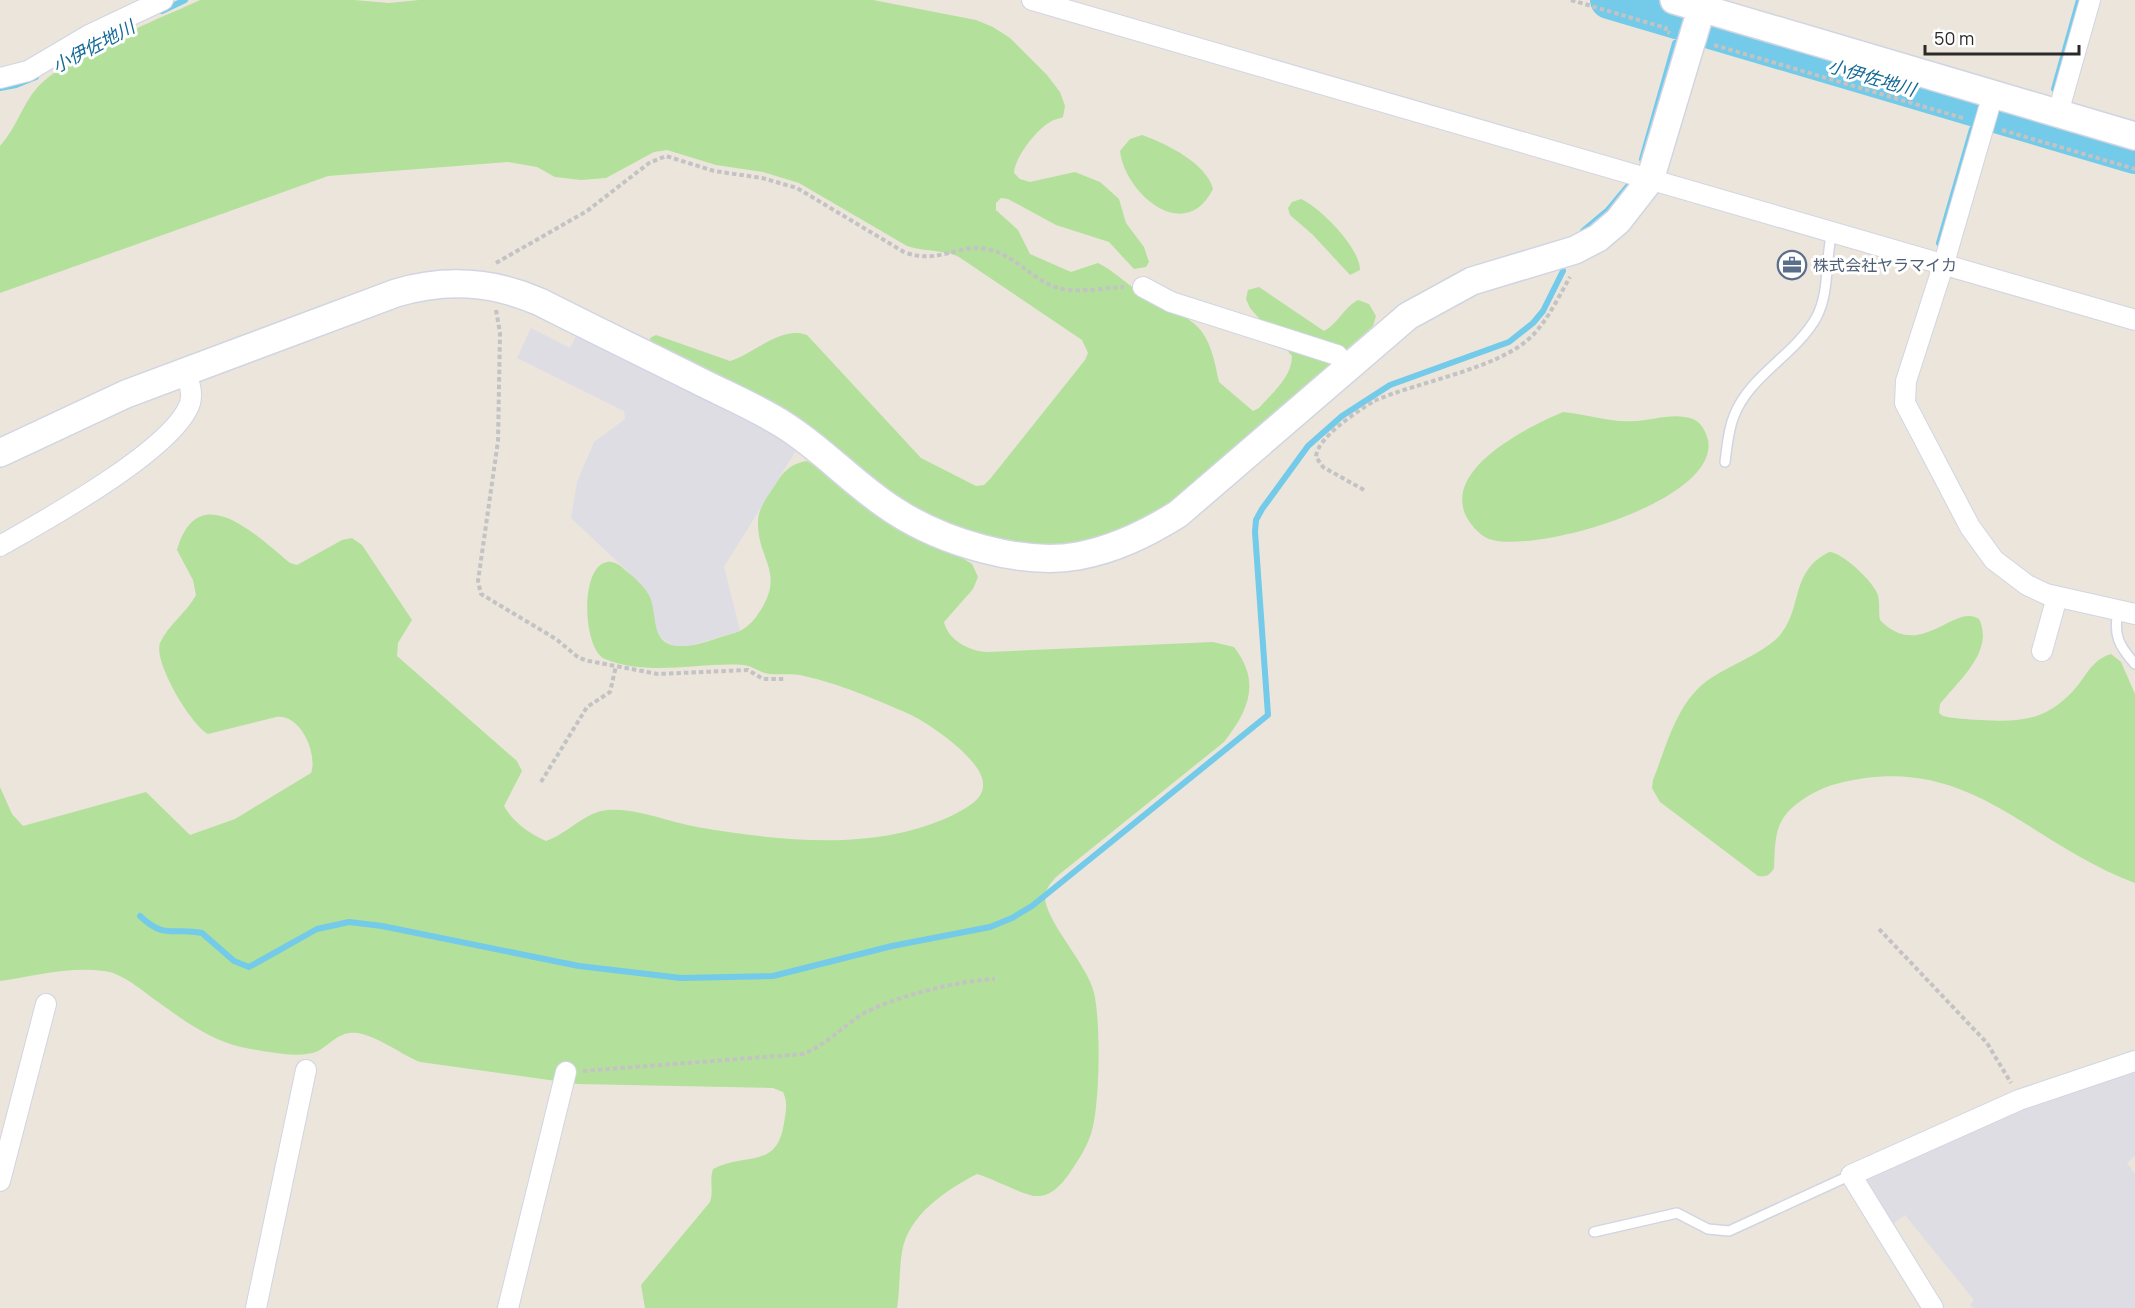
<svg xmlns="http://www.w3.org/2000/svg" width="2135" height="1308" viewBox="0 0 2135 1308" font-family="Manrope,'Noto Sans JP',sans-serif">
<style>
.industrial{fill:#dfdde4}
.green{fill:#b3e09b}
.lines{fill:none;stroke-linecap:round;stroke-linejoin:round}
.stream{stroke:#73cae9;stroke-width:6}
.river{stroke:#73cae9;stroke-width:38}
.lane-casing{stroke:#d1d5e2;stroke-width:12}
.street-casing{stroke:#d1d5e2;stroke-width:22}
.secondary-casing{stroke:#d1d5e2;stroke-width:30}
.path{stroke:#c3c3c3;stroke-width:4;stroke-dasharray:4.5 3;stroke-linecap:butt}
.lane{stroke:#fff;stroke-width:9}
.street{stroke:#fff;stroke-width:20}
.secondary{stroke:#fff;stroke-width:27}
.labels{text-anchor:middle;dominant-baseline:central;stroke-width:6;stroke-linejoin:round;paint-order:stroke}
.service-label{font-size:16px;fill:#4e5e75;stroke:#fff;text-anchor:start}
.water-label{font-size:18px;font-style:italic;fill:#136995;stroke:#fff}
</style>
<rect width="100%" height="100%" fill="#ebe5dc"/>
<!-- industrial -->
<g class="industrial">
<path d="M 531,328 L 570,348 L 577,334 L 749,419 L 797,449 L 724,567 L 740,631 L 686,647 L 672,645 L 660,637 L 653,622 L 650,596 L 640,583 L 571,518 L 577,482 L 594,442 L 625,419 L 624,411 L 517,358 Z"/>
<path d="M 2135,1067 L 2135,1156 L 2127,1163 L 2135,1174 L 2135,1308 L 1973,1308 L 1970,1304 L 1974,1300 L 1905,1215 L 1893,1224 L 1863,1176 L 2022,1106 Z"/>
</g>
<!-- green -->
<g class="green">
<path d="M 200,0 L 354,0 L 389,3 L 419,0 L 873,0 L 976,20 L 993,27 L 1010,38 L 1047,75 L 1060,92 L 1065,106 L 1063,117 C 1059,119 1054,119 1050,122 C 1036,130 1015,157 1014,173 L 1020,179 L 1030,182 L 1075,172 L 1100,182 L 1119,199 L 1126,223 L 1144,247 L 1149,262 L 1146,267 L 1134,269 L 1109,242 L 1056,225 L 1008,199 L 1001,198 L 996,203 L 996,210 L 1018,230 L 1030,254 L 1071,272 L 1098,263 C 1113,270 1125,283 1140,292 C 1191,324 1207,314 1219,382 L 1253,411 L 1259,408 C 1272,393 1292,377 1292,356 L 1250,308 L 1246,299 L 1248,290 L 1259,287 L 1324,331 C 1338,324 1343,308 1358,300 L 1369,304 L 1376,316 L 1373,326 L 1171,504 C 1073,563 1000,553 902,501 L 651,342 L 650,338 L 656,335 L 730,361 C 753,354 782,325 807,335 L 921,458 L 976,486 L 984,485 L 990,479 L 1085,360 L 1088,353 L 1082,340 L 959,257 C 942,249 924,252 907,246 L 799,183 L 763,172 L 716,165 L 667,150 L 654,152 L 606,178 L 581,180 L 555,177 L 537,167 L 508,162 L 328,176 L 0,293 L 0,146 C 17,127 22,105 37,88 C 67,55 157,20 200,0 Z"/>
<path d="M 1142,135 C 1167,144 1206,163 1213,189 C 1185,245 1125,194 1120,151 L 1130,139 Z"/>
<path d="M 1301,199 C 1321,208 1360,248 1360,270 L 1350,275 L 1313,235 L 1290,215 L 1288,208 L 1292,202 Z"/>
<path d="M 1563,412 C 1587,414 1610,423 1635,421 C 1654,420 1674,412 1693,419 C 1701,422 1706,432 1708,440 C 1720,501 1534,555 1489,539 C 1479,535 1469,523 1465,514 C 1446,467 1528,427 1563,412 Z"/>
<path d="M 807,461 L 972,564 L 978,577 L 973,589 L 944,622 C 948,640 969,651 987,652 L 1213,642 L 1234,647 C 1261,682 1249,710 1224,742 L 1056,877 C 1051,883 1046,888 1045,896 C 1044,920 1088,965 1094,993 C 1101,1021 1100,1108 1091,1134 C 1086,1149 1077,1162 1069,1174 C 1061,1185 1051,1197 1036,1196 C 1025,1196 992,1178 977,1174 C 946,1190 908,1215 902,1252 C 899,1270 900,1290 897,1308 L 645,1308 L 641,1285 L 710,1202 C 714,1190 709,1181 713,1169 C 746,1152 777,1170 784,1123 C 786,1111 788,1103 783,1092 L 773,1088 L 578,1084 L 420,1062 C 401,1055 370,1030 350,1033 C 337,1034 329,1045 318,1051 C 301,1059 269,1052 251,1049 C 212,1043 182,1019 151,997 C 138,987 121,973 104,971 C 70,966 33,976 0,981 L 0,787 L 12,814 L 23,826 L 146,792 L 190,835 L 235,819 L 311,773 C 318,753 300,713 276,717 L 208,734 C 191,725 153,662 160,643 C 168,625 187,612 196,595 L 193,580 L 177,550 C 198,476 257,536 290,563 L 297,565 L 342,540 L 352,538 L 362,545 L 412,620 L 398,643 L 397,656 L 517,761 L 522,771 L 504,806 C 513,822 530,834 546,841 C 567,834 586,811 608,810 C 637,808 668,822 697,827 C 780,841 879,853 957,813 C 968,807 984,799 983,784 C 983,760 929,723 909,714 C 878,700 837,683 804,676 C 793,673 781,675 770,674 C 760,673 753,666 744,665 C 697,662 651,677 605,659 C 583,650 579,567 607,562 C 614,561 620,565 625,570 C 634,577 644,586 649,595 C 659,615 648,647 683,646 C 699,646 716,638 731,634 C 743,631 751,625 758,614 C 787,573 757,560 758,522 C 758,508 768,496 775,485 C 784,471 790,464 807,461 Z"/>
<path d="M 1829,552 C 1842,552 1870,579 1876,591 C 1881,599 1878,610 1880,620 C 1920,662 1955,602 1979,619 C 1995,651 1958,681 1940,704 L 1939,713 L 1943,716 C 1954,719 1968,719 1980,720 C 2019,722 2044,722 2073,691 C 2086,677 2091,660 2111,654 L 2121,662 L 2135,694 L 2135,883 C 2025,842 1968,749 1836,784 C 1817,789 1790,804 1781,822 C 1774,835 1775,854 1774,868 C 1770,875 1767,877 1758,876 L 1660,802 L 1652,788 L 1653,780 C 1667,745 1677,700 1711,678 C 1731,665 1767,651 1781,634 C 1803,606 1790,572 1829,552 Z"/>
</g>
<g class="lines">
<!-- stream -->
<g class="stream">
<path d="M 162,11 L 185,0"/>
<path d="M 1679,29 L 1682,22"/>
<path d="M 0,88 L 16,85 L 36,77"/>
<path d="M 2054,89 L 2079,0"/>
<path d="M 1976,116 L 1978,108"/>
<path d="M 1642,159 L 1675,43"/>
<path d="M 1583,231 L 1608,210 L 1628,186"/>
<path d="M 1939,243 L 1972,129"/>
<path d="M 140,916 C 165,940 173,927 202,933 L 234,961 L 249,967 L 317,929 L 349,922 L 382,926 L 579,966 L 681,978 L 773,976 L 892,946 L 990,927 L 1012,918 L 1032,906 L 1268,715 L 1255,532 L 1256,520 L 1262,509 L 1308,446 L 1342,416 L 1390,385 L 1509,342 L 1533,323 L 1543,311 L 1563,271"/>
</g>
<!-- river -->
<path class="river" d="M 1609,0 L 2135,155"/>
<!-- lane casing -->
<g class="lane-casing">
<g id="lane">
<path d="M 1725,462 C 1727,447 1728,430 1734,416 C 1749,376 1795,355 1816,318 C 1830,293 1825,259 1832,232"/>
<path d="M 2118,611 C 2113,635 2119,646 2135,664"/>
<path d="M 1594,1232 L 1677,1213 L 1708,1229 L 1729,1231 L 1851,1175"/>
</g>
</g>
<!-- street casing -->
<g class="street-casing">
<g id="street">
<path d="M 1032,0 L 2135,320"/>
<path d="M 0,78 L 28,71 L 89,35 L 163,0"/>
<path d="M 1993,94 L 1944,263 L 1906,381 L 1905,403 L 1970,527 L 1994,560 L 2027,585 L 2046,594 L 2135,614"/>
<path d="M 2058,113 L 2090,0"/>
<path d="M 1143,287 L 1171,302 L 1337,355 L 1348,367"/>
<path d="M 0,546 C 44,521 175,449 190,403 C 193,392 189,382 185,371"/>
<path d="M 2042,651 L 2057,597"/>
<path d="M 0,1181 L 46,1004"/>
<path d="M 256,1308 L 306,1070"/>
<path d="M 508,1308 L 566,1072"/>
<path d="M 1933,1308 L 1851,1175 L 2019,1100 L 2135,1061"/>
</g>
</g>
<!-- secondary casing -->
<g class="secondary-casing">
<g id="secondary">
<path d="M 1674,0 L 2135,136"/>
<path d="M 0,453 L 126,394 L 396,293 C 446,278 492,281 540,302 C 591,328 643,353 695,379 C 724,394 756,407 784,425 C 824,450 855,486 895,511 C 943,542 1021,566 1078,556 C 1115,549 1146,534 1178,514 L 1408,316 L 1472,281 L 1575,250 L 1598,238 L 1618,221 L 1650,180 L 1704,0"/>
</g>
</g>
<!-- path -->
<g class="path">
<path d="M 1571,0 L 1666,28 L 1665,31 L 1670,33"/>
<path d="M 1714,45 L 1966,119"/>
<path d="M 2002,130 L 2135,169"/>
<path d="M 496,263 L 587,211 L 649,163 L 666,156 L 714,171 L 762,178 L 797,188 L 904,252 C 939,265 955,244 986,249 C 1013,253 1030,278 1055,287 C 1076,294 1103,288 1124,287"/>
<path d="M 496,310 L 500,333 L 498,441 L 478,581 L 481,594 L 556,639 L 579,658 L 589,661 L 658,674 L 748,670 L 763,679 L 785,679"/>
<path d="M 1364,490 L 1323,467 L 1316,457 C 1317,437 1358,411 1374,401 C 1419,381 1500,369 1533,335 C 1549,318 1559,296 1570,277"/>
<path d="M 541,782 L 587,707 L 610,692 L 616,666"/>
<path d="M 1879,929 L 1987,1043 L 2011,1083"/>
<path d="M 583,1071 L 803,1054 C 826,1045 841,1028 861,1015 C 891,997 961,980 995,979"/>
</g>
<!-- lane -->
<use href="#lane" class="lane"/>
<!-- street -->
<use href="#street" class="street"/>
<!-- secondary -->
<use href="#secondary" class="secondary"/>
</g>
<!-- icons -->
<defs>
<g id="office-ring" transform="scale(1.5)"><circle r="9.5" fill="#fff" stroke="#5c6f8a" stroke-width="1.5"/><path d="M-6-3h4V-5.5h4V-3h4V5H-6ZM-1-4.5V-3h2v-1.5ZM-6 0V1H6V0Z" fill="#5c6f8a"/></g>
</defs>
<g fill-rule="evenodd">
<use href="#office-ring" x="1792" y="265"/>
</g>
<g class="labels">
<!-- service labels -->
<g class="service-label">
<text x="1813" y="265">株式会社ヤラマイカ</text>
</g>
<!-- water labels -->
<g class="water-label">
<text transform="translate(93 46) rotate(-28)">小伊佐地川</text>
<text transform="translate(1872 77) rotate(16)">小伊佐地川</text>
</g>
</g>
<!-- scale -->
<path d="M1925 45v9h154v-9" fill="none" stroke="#2a2a2a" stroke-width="3"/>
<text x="1934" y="45" font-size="18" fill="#2a2a2a" stroke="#ffffff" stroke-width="4.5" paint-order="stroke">50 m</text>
</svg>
